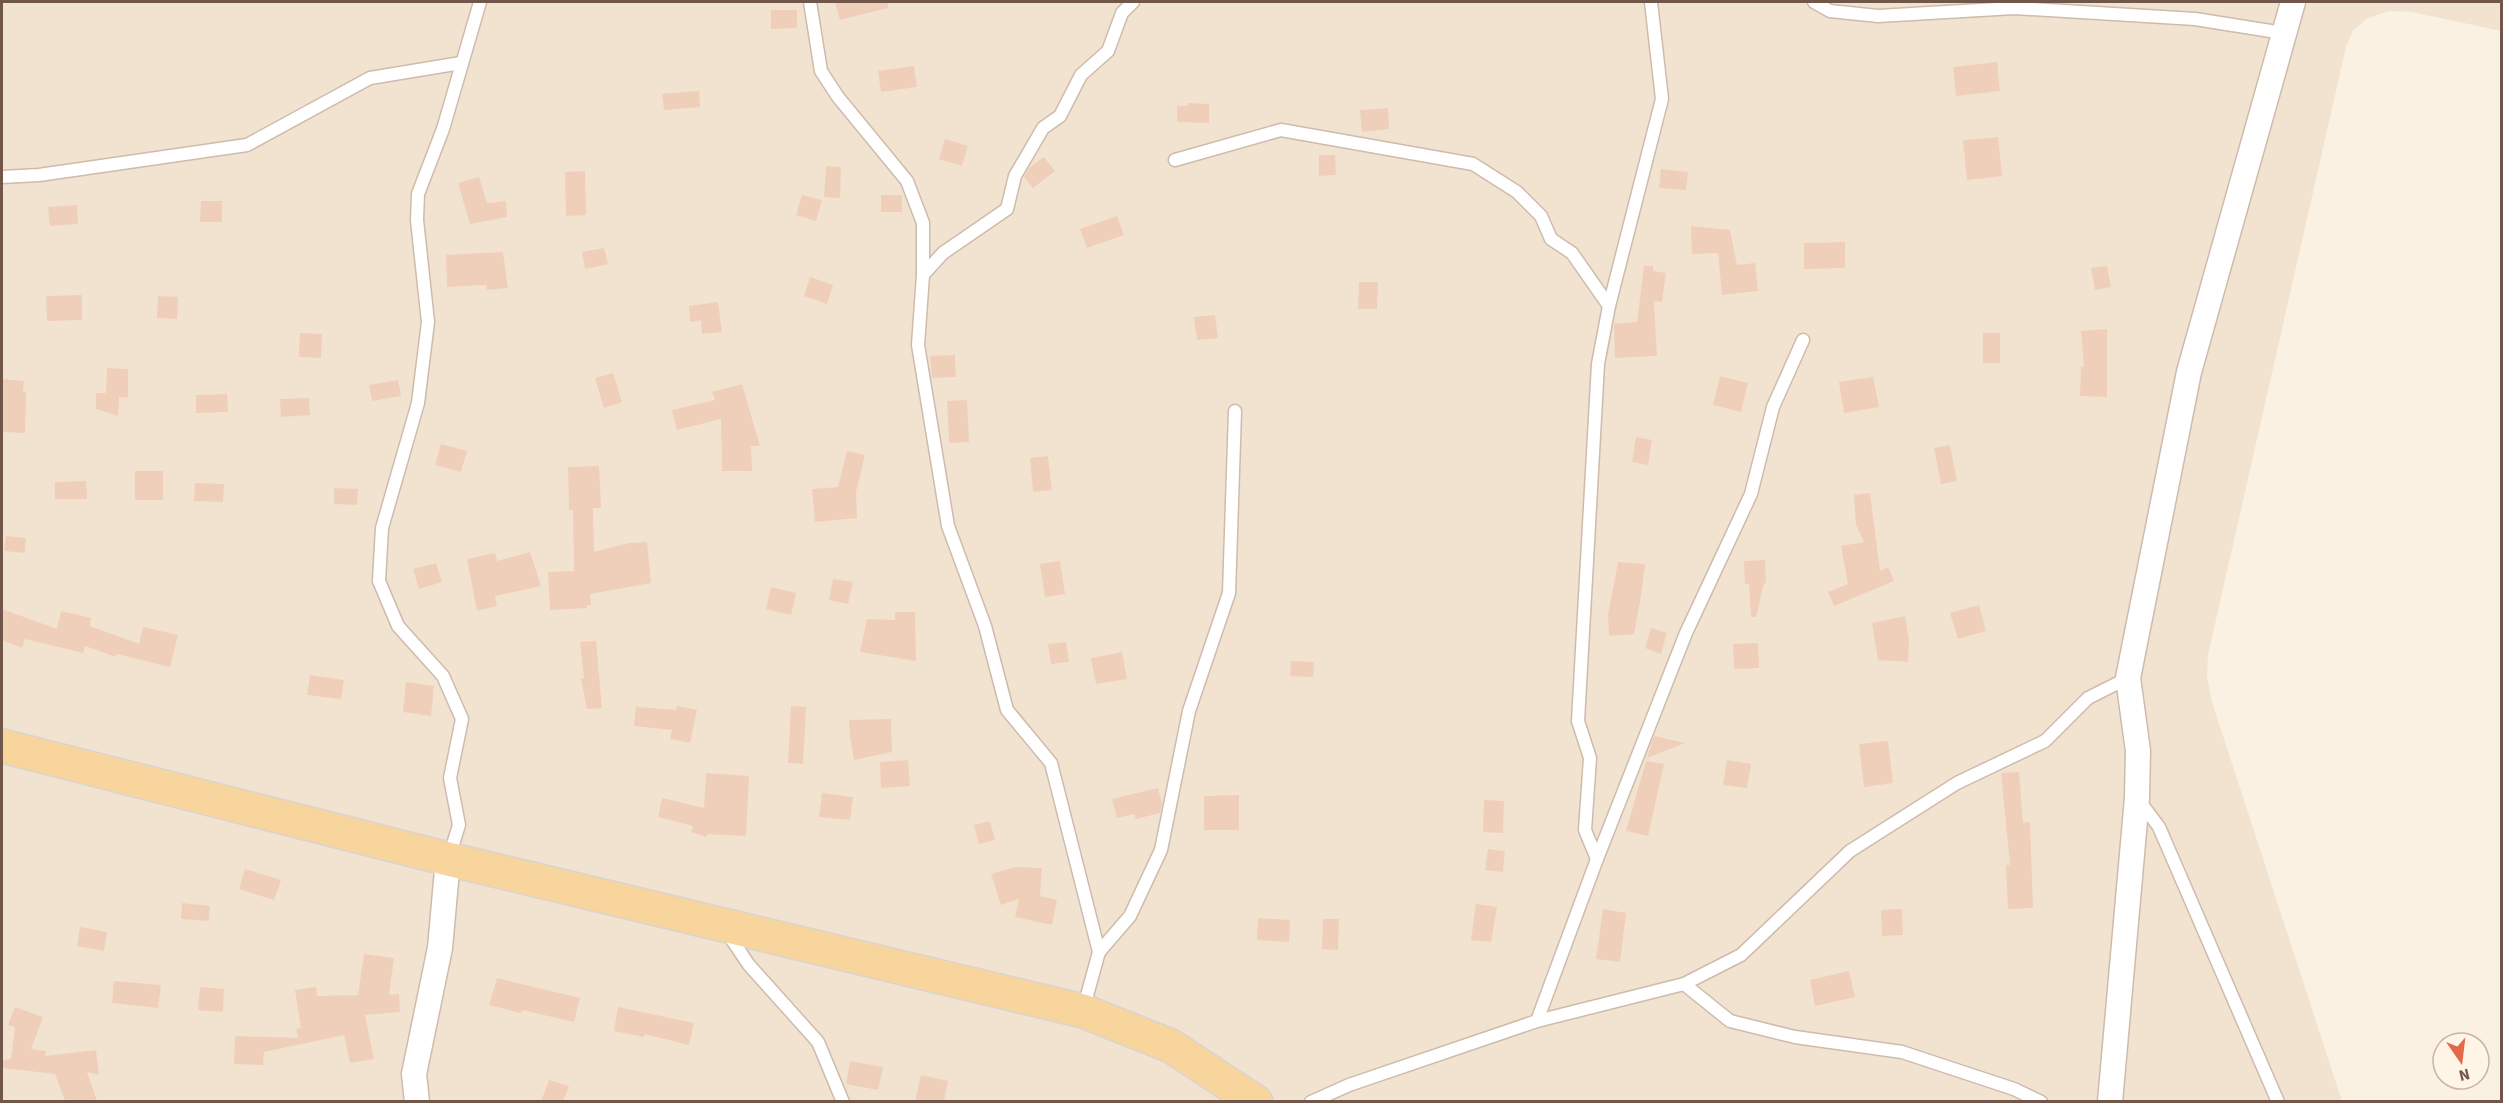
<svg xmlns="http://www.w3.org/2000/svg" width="2503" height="1103" viewBox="0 0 2503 1103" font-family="'Source Sans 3',sans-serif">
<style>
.residential{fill:#f2e3d0}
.building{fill:#f0cfba}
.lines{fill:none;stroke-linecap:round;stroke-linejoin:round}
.lane-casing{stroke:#cebbac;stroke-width:15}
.street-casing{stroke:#cebbac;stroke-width:27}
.primary-casing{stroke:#dad3d0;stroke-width:36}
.lane{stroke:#fff;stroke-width:12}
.street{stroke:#fff;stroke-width:24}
.primary{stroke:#f8d59c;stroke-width:33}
</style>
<rect width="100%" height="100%" fill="#fbf1e2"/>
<!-- residential -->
<path class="residential" d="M 2,2 L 2501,2 L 2501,31 L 2412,12 L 2389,11 L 2368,18 L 2353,30 L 2346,47 L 2208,655 L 2207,677 L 2212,702 L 2342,1101 L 2,1102 Z"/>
<!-- building -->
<g class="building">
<path d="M 835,2 L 888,2 L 888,8 L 840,20 Z"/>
<path d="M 771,10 L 797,10 L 797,28 L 771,29 Z"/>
<path d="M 1997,62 L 2000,91 L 1956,96 L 1953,67 Z"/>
<path d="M 914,66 L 917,87 L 881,92 L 878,71 Z"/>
<path d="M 699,91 L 700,107 L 664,110 L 662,94 Z"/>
<path d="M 1188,103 L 1209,104 L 1209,123 L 1177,122 L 1177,106 L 1188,106 Z"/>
<path d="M 1388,108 L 1389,129 L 1362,132 L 1360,110 Z"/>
<path d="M 1998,137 L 2002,176 L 1967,180 L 1963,140 Z"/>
<path d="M 945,139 L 968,146 L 962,166 L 939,159 Z"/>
<path d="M 1319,155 L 1335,155 L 1336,175 L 1319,176 Z"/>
<path d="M 1044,157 L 1055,171 L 1033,188 L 1024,177 L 1029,168 Z"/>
<path d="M 826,166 L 841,167 L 840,198 L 824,197 Z"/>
<path d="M 1661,169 L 1688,172 L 1686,190 L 1659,188 Z"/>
<path d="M 585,171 L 586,215 L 566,216 L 565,172 Z"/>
<path d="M 479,177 L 487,203 L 506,201 L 507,217 L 470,224 L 458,183 Z"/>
<path d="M 802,195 L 822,200 L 816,221 L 796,215 Z"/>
<rect x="881" y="195" width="21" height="17"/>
<path d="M 201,201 L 222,201 L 222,222 L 200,222 Z"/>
<path d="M 77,205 L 78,224 L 50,226 L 48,207 Z"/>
<path d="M 1117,216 L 1124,235 L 1087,248 L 1080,229 Z"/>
<path d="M 1691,226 L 1730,230 L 1737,265 L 1755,263 L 1758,291 L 1722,295 L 1718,253 L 1692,254 Z"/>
<path d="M 1845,242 L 1845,268 L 1804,269 L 1804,243 Z"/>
<path d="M 604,248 L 608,264 L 585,269 L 582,252 Z"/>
<path d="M 503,252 L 508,288 L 487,290 L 486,285 L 447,287 L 446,255 Z"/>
<path d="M 1644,266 L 1653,266 L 1653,271 L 1666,273 L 1662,302 L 1654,301 L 1657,356 L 1615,358 L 1614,324 L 1637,322 Z"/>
<path d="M 2107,266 L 2111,287 L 2095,290 L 2091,268 Z"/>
<path d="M 810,277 L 833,285 L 827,304 L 804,296 Z"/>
<path d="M 1359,282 L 1378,282 L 1377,309 L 1358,309 Z"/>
<path d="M 82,295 L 82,320 L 47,321 L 46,296 Z"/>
<path d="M 158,296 L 178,297 L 177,319 L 157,318 Z"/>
<path d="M 718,302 L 722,332 L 702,334 L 701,320 L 690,322 L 689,306 Z"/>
<path d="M 1215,315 L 1218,338 L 1197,340 L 1194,317 Z"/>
<path d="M 2107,329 L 2107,397 L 2080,396 L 2081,367 L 2084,367 L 2081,331 Z"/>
<path d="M 300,333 L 322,334 L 321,358 L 299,357 Z"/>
<rect x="1983" y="333" width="17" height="30"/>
<path d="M 955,355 L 956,377 L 932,378 L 930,356 Z"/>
<path d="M 107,368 L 128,369 L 128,398 L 119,397 L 118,416 L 96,409 L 96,393 L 106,393 Z"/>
<path d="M 613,373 L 622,402 L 604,408 L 595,378 Z"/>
<path d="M 1720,376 L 1748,383 L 1741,412 L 1713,405 Z"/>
<path d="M 1873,377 L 1879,407 L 1844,413 L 1839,382 Z"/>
<path d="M 2,379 L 24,381 L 23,392 L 26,392 L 25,433 L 2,432 Z"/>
<path d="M 398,380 L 401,396 L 372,401 L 369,385 Z"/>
<path d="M 742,384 L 760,446 L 751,446 L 752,471 L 722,471 L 721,419 L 677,430 L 672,410 L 715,400 L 712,392 Z"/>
<path d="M 227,394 L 228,412 L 196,413 L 196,395 Z"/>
<path d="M 309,398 L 310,415 L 281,417 L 280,399 Z"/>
<path d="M 967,400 L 969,442 L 949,443 L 947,401 Z"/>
<path d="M 1636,437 L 1652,440 L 1648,465 L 1632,462 Z"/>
<path d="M 441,444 L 467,451 L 461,472 L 435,465 Z"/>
<path d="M 1950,445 L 1957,481 L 1941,484 L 1934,448 Z"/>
<path d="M 847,451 L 865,455 L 856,492 L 857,518 L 815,522 L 812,489 L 838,487 Z"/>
<path d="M 1048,456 L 1052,490 L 1033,492 L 1030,458 Z"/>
<path d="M 599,466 L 601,508 L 593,508 L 594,552 L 629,543 L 647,542 L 651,583 L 590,594 L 591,605 L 587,605 L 587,608 L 550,610 L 548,572 L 574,571 L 573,510 L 569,510 L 568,467 Z"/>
<rect x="135" y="471" width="28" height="29"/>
<path d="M 86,481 L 87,499 L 55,499 L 55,482 Z"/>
<path d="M 195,483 L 224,484 L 223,502 L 194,501 Z"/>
<path d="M 334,488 L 358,489 L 357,505 L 334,504 Z"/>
<path d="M 1870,493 L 1880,571 L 1888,567 L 1894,581 L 1834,606 L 1828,592 L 1848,584 L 1841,546 L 1864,542 L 1856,525 L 1854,495 Z"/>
<path d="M 6,536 L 26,538 L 25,553 L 4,551 Z"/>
<path d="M 530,552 L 541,586 L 495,596 L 497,606 L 477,611 L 467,559 L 495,553 L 497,561 Z"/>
<path d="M 1765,560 L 1766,583 L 1764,583 L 1756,617 L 1751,617 L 1749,584 L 1745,584 L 1744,561 Z"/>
<path d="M 1060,561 L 1065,594 L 1045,597 L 1040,564 Z"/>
<path d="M 1618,562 L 1645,564 L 1641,596 L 1634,634 L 1609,636 L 1608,615 Z"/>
<path d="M 436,563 L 442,582 L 419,589 L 413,569 Z"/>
<path d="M 833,579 L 853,582 L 848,604 L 829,600 Z"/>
<path d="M 771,587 L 796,593 L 791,615 L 766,609 Z"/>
<path d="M 1979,605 L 1986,631 L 1958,639 L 1950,613 Z"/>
<path d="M 2,609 L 57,629 L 61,611 L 91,618 L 90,626 L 139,644 L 143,627 L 178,635 L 170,667 L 117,654 L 116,657 L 85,646 L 83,653 L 25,639 L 22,648 L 2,640 Z"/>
<path d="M 895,612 L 915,612 L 916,661 L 860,652 L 867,619 L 895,620 Z"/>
<path d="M 1905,616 L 1909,641 L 1908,662 L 1878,660 L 1872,623 Z"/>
<path d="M 1651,628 L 1667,633 L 1661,654 L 1645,648 Z"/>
<path d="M 596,641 L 602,708 L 587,709 L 581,679 L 584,678 L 580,642 Z"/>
<path d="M 1066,642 L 1069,662 L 1051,664 L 1048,644 Z"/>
<path d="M 1758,643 L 1759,668 L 1734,669 L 1733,644 Z"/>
<path d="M 1122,652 L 1127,679 L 1096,684 L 1091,658 Z"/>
<path d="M 1291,661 L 1314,662 L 1313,677 L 1290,676 Z"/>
<path d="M 310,675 L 344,680 L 341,699 L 307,695 Z"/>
<path d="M 406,682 L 434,686 L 431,716 L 403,712 Z"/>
<path d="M 677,706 L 697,710 L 690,743 L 670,739 L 672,730 L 634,726 L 636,707 L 676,710 Z"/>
<path d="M 791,706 L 806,707 L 803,764 L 788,763 Z"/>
<path d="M 891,719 L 892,752 L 854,760 L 850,737 L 849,720 Z"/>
<path d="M 1654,736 L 1685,743 L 1647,758 Z"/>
<path d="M 1888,741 L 1893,783 L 1864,787 L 1859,744 Z"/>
<path d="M 908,760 L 910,786 L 881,788 L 880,762 Z"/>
<path d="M 1727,760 L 1751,764 L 1747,788 L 1723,785 Z"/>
<path d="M 1646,761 L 1664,764 L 1648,836 L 1626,831 Z"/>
<path d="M 2019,772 L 2023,823 L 2030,822 L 2033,908 L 2008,909 L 2006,865 L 2010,865 L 2001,773 Z"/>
<path d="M 706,773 L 749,776 L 746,836 L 707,834 L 706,837 L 691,832 L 693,826 L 658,817 L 662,798 L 704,808 Z"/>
<path d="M 1158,788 L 1162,804 L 1160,813 L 1136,819 L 1134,814 L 1117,818 L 1112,799 Z"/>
<path d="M 822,793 L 853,797 L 850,820 L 819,817 Z"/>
<path d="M 1239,795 L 1239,830 L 1204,830 L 1204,796 Z"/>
<path d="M 1484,800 L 1504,801 L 1503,833 L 1483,832 Z"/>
<path d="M 990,821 L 995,840 L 979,844 L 974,825 Z"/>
<path d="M 1488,849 L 1505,851 L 1503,872 L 1485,870 Z"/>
<path d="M 1015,867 L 1042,868 L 1040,896 L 1057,900 L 1052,925 L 1015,917 L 1019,899 L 1001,905 L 991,874 Z"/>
<path d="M 245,869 L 281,880 L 274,900 L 239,889 Z"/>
<path d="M 182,903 L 210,906 L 209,921 L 181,919 Z"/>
<path d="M 1476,904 L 1497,907 L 1491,942 L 1471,940 Z"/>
<path d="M 1603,909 L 1626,913 L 1620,962 L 1596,959 Z"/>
<path d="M 1902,909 L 1903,935 L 1882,936 L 1881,910 Z"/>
<path d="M 1258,918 L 1290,920 L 1289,942 L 1257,940 Z"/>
<path d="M 1323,919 L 1339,919 L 1338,950 L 1322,949 Z"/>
<path d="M 80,927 L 107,932 L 104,951 L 77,946 Z"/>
<path d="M 364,954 L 394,958 L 389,995 L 399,994 L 400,1012 L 365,1015 L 374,1059 L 350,1063 L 344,1035 L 264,1052 L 263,1065 L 234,1064 L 235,1036 L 298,1038 L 296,1029 L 301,1028 L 295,990 L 316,987 L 317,996 L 358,995 Z"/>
<path d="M 1849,971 L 1855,997 L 1815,1006 L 1810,980 Z"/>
<path d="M 497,978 L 580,998 L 574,1022 L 522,1010 L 521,1013 L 489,1005 Z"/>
<path d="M 114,981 L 161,985 L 158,1008 L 112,1003 Z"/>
<path d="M 200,987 L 224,989 L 223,1012 L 198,1010 Z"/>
<path d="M 15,1007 L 43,1017 L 31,1049 L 46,1051 L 45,1056 L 96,1050 L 99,1075 L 87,1072 L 97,1101 L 65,1101 L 55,1074 L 2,1068 L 2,1060 L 11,1059 L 15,1027 L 8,1025 Z"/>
<path d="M 618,1007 L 694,1023 L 689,1045 L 645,1034 L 644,1037 L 614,1031 Z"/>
<path d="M 850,1061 L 883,1067 L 878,1090 L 846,1084 Z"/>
<path d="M 921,1075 L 948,1081 L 944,1101 L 915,1101 Z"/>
<path d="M 549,1080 L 569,1086 L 563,1101 L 541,1101 Z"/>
</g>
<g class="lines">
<!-- lane casing -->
<g class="lane-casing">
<g id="lane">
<path d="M 810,2 L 821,71 L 838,97 L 907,181 L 923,223 L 923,275 L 918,345 L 948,526 L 985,626 L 1007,710 L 1051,763 L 1099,952 L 1083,1010"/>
<path d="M 1814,2 L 1830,11 L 1878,16 L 2014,8 L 2195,19 L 2283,33"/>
<path d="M 1175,160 L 1281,130 L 1473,164 L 1517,192 L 1541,216 L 1551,239 L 1572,253 L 1609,306"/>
<path d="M 2,177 L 39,175 L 247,145 L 370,78 L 461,63"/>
<path d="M 923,275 L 943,253 L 1007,209 L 1015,176 L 1043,128 L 1060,116 L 1081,75 L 1108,51 L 1122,13 L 1133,2"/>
<path d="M 2138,799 L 2159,827 L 2278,1102"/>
<path d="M 449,857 L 459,825 L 450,778 L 462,719 L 443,676 L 398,626 L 379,581 L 382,528 L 418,403 L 428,322 L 417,220 L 418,194 L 443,129 L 480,2"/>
<path d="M 1597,859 L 1585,830 L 1590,758 L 1578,721 L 1598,364 L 1609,306 L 1662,99 L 1651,2"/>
<path d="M 726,931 L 749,965 L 818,1042 L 843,1102"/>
<path d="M 1099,952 L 1130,916 L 1161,850 L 1189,711 L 1229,593 L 1235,411"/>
<path d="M 1684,984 L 1730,1021 L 1795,1037 L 1902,1052 L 2014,1089 L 2041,1102"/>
<path d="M 1537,1021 L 1597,859 L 1686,633 L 1751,494 L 1773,407 L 1803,340"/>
<path d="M 1311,1102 L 1349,1085 L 1537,1021 L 1684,984 L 1741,955 L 1850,851 L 1957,783 L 2045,741 L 2088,698 L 2128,678"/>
</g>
</g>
<!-- street casing -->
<g class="street-casing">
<g id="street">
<path d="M 417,1102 L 414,1074 L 440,948 L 448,859"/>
<path d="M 2110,1102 L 2137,798 L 2138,751 L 2128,678 L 2189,372 L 2293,2"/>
</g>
</g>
<!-- primary casing -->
<g class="primary-casing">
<path id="primary" d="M 2,746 L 448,859 L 1083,1011 L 1171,1046 L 1256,1102"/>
</g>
<!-- lane -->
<use href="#lane" class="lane"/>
<!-- street -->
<use href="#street" class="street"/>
<!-- primary -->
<use href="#primary" class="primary"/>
</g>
<!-- border -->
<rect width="2503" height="1103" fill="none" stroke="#715749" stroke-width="6"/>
<!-- north arrow -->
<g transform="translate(2461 1061) rotate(166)"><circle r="28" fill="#fef5e7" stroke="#c6b6a8" stroke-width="1.5"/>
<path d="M0-4.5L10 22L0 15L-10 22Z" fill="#e26a4a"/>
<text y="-9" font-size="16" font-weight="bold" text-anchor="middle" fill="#715749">N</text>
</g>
</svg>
